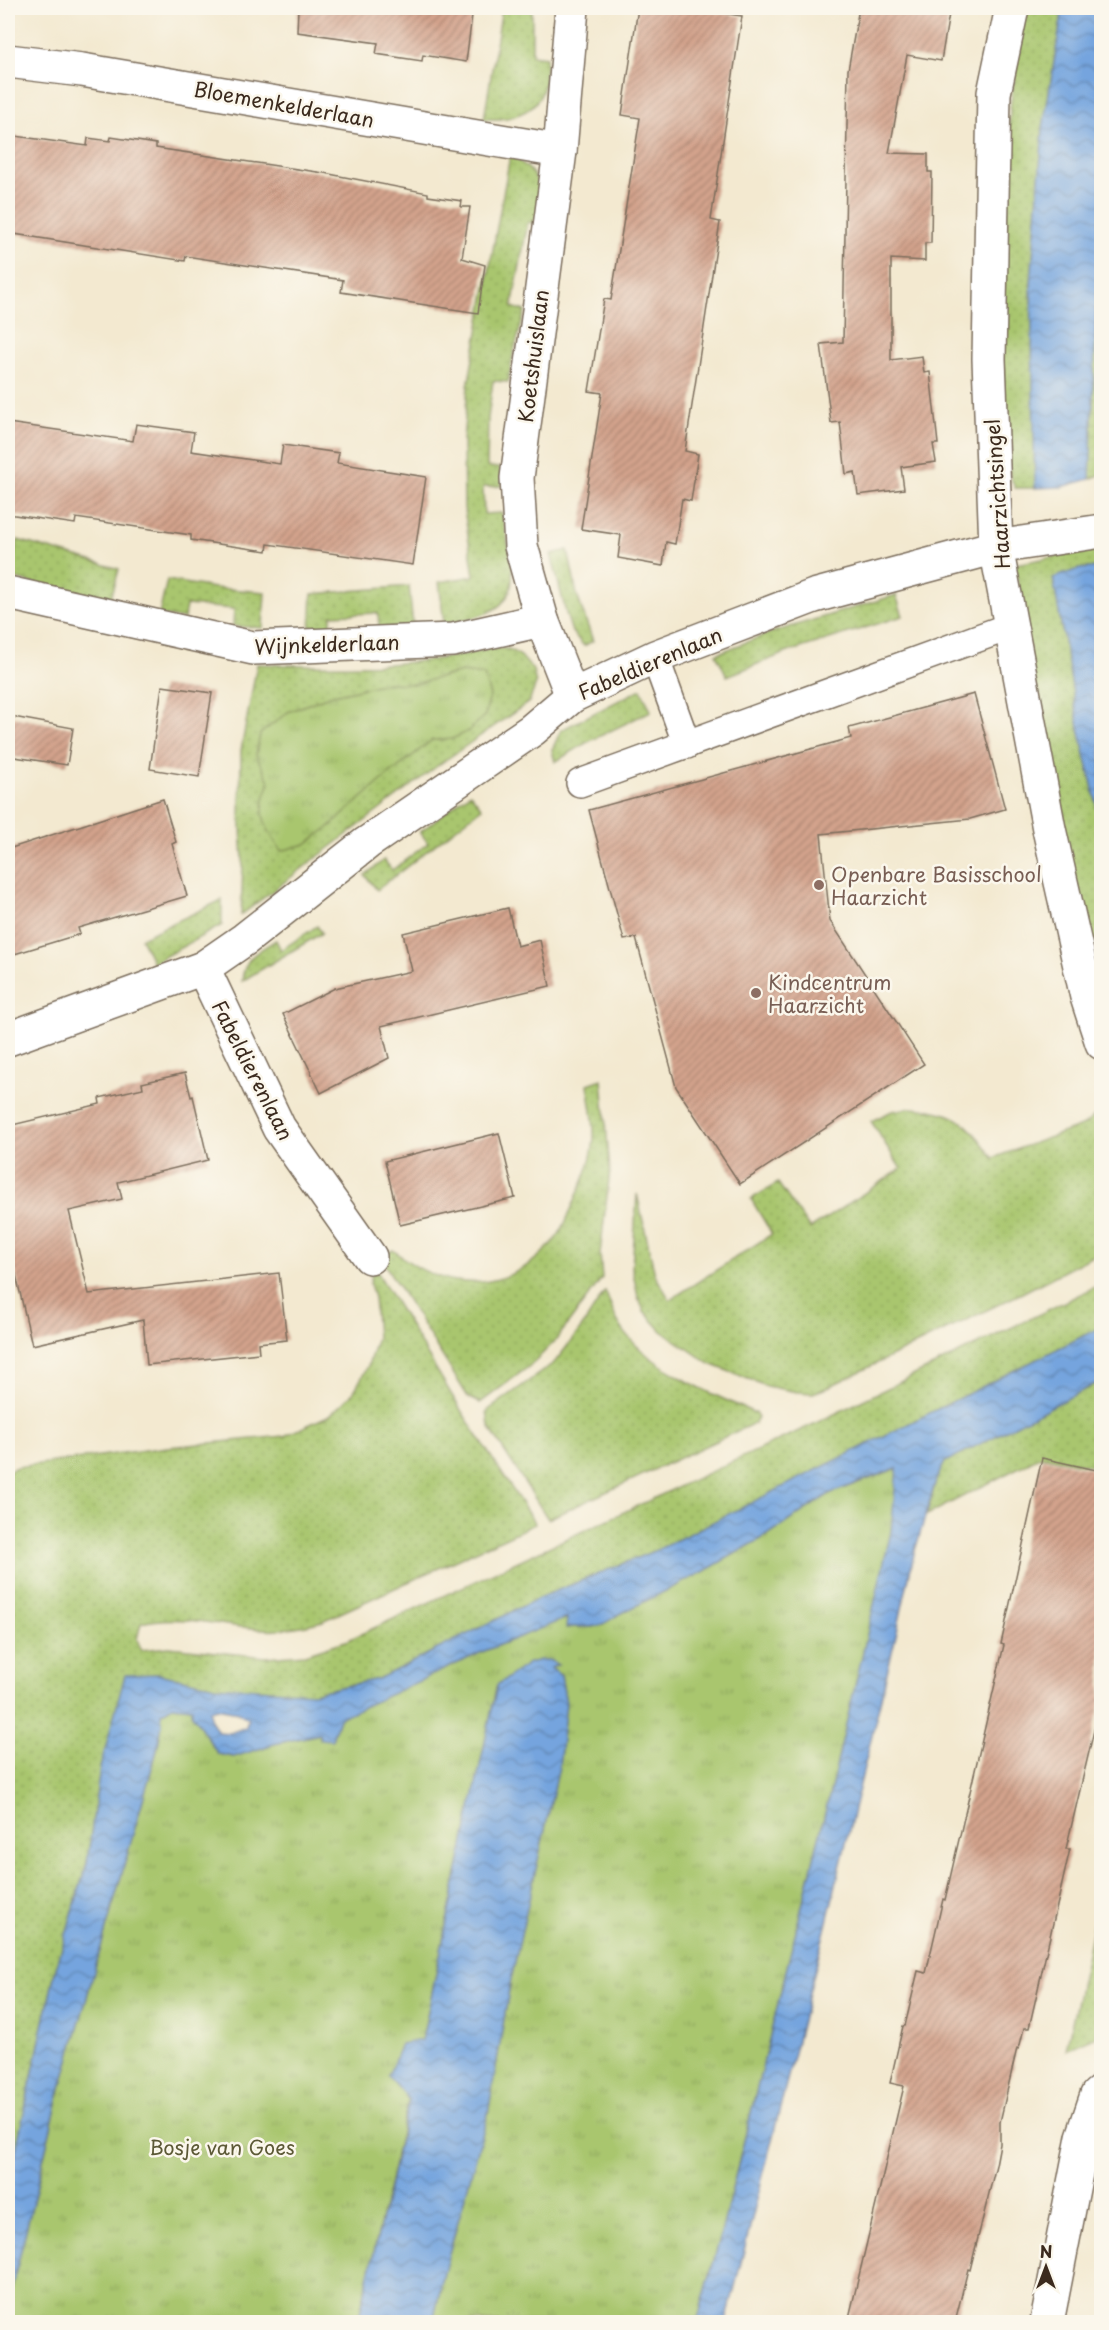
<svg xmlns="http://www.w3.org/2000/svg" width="1109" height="2330" viewBox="0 0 1109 2330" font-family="'Playpen Sans',sans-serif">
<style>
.grass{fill:url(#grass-dots);stroke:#727846;stroke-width:1.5}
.park{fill:url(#park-tufts);stroke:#727846;stroke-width:1.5}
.water{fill:url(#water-waves);stroke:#58677e;stroke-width:1.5;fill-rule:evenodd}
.building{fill:url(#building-hatch)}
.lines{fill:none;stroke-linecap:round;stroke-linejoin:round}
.service-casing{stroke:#7b6d5c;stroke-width:30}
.minor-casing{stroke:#7b6d5c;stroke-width:36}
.service{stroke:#fff;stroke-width:27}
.minor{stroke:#fff;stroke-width:33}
.education-dot{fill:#8d6e63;stroke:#fbf7ec;stroke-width:2}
.labels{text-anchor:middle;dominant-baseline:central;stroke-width:5;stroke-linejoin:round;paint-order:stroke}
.street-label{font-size:20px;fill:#3b2a1e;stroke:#fbf7ec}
.education-label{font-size:20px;fill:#785e54;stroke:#fbf7ec;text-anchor:start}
.park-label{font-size:20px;fill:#5c5936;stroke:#fbf7ec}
</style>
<defs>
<pattern id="grass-dots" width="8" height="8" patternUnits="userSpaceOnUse" patternTransform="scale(1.5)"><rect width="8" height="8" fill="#a9c66e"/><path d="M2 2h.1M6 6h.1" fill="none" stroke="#92aa5f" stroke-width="1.8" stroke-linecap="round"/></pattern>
<pattern id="park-tufts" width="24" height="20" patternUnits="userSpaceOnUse" patternTransform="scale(1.5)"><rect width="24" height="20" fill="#a9c66e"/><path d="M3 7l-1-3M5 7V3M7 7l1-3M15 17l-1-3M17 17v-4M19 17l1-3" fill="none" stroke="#92aa5f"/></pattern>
<pattern id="water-waves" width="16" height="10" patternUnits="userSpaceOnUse" patternTransform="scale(1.5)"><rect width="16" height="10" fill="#75a4de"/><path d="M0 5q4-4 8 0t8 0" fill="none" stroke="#6186b3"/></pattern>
<pattern id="building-hatch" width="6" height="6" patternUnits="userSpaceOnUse" patternTransform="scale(1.5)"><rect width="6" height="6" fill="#d3a38c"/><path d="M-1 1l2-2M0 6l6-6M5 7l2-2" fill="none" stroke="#ac8572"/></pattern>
</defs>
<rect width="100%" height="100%" fill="#fbf7ec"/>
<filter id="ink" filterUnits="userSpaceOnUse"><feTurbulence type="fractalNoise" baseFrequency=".0167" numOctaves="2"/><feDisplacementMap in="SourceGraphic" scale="12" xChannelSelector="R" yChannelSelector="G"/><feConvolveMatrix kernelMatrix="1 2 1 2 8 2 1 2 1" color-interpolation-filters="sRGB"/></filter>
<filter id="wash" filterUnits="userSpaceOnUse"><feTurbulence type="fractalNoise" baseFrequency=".008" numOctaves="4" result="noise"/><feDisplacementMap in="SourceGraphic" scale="24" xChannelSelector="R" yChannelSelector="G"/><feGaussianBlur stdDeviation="1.35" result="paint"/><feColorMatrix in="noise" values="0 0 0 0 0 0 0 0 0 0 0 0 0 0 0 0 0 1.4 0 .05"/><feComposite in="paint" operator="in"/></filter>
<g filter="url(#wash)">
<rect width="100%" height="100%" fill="#f3e9d0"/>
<!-- grass -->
<g class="grass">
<path d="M 502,8 L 532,8 L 532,55 L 546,57 C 546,66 546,76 544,85 C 538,114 508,121 484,119 Z"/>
<path d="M 1025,8 L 1063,8 L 1043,128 L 1031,283 L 1035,488 L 1015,488 L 1006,466 L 1000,355 L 1010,108 Z"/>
<path d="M 510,156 C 543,172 542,192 540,225 L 528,222 L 512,307 L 525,311 L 513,355 L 508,382 L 493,381 L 488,418 L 487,467 L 500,468 L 502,486 L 483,487 L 484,514 L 502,513 C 516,584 529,611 444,624 L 439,582 L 474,576 L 464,508 L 463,440 L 468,386 Z"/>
<path d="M 1101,233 L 1102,474 L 1090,479 L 1097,293 Z"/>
<path d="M 18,540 L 119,569 L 110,602 L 8,577 Z"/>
<path d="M 1101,548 L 1101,567 L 1079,569 L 1053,578 L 1080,733 L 1101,823 L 1101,991 L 1062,842 L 1015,564 Z"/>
<path d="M 568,550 L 577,595 L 593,641 L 584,646 L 572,632 L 567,617 L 551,554 Z"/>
<path d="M 167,580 L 214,588 L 265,592 L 263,628 L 233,626 L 234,609 L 186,605 L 184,619 L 159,615 Z"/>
<path d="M 409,586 L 413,626 L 379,628 L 378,613 L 331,615 L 331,630 L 310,631 L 312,594 Z"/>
<path d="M 896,595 L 903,616 L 791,651 L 727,676 L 716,654 L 770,633 Z"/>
<path d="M 491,648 L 509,649 L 521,656 L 533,670 L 536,684 L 529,702 L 440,764 L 241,915 L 243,861 L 240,812 L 241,750 L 257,664 C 334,666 416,669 491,648 Z"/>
<path d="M 641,689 L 651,711 L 586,743 L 555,762 L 552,750 L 561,730 Z"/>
<path d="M 470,793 L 482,808 L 377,890 L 365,875 L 384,860 L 392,870 L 428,843 L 420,832 Z"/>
<path d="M 222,900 L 222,925 L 153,963 L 141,938 Z"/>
<path d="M 317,926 L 322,933 L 242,981 C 244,957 257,952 276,940 L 281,950 Z"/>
<path d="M 602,1079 L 610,1171 L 600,1254 L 602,1278 L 556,1340 L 531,1365 L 480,1403 L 468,1397 L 380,1257 L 393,1250 C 446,1294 508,1295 554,1241 C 564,1230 569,1213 575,1200 C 584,1180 594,1156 594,1134 C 594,1118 590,1101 588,1084 Z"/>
<path d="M 909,1108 C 956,1110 967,1121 993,1158 L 1084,1125 L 1101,1110 L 1101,1252 L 1020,1294 L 824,1389 L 813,1393 L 797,1392 L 766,1386 L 710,1364 L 662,1331 L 644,1311 L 638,1297 L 632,1268 L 637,1194 L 655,1275 L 670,1300 L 772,1234 L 751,1199 L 778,1183 L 810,1229 L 901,1169 L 871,1121 L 892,1111 Z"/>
<path d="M 373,1265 L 462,1412 L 535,1524 L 323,1621 C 303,1626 283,1631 262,1629 C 224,1627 179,1613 141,1623 L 137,1639 L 141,1650 L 169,1647 L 265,1657 L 305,1654 L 348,1640 L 816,1423 L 1101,1284 L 1101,1327 L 659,1549 L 541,1597 L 378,1679 L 313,1693 L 279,1692 L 216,1686 L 158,1674 L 100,1768 L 87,1863 L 55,1972 L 8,2185 L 8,1471 L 17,1467 L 168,1447 L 284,1436 L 330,1415 L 353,1393 L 368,1366 L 377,1337 L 374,1298 L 370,1284 Z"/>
<path d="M 605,1291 C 610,1302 613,1315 620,1325 C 643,1365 713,1395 755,1413 L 758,1418 L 755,1423 L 548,1519 L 489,1427 L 487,1411 L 555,1362 L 582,1327 Z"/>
<path d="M 1101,1381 L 1101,1468 L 1041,1456 L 927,1515 L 936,1480 L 945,1462 Z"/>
<path d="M 1101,1890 L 1101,2034 L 1066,2050 Z"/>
</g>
<!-- park -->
<g class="park">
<path d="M 462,672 L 484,675 L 490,696 L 485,715 L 469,731 L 452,739 L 432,740 L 380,782 L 328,828 L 306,844 L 281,851 C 264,826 256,811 270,783 L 256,755 L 260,734 L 288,712 L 329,696 L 386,683 L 414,684 Z"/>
<path d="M 898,1468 L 891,1532 L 830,1793 L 719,2242 L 697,2322 L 433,2322 L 445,2268 L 488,2114 L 510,1984 L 559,1767 L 566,1703 L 561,1676 L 551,1668 L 557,1665 L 540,1660 L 497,1685 L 422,2040 L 358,2322 L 8,2322 L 8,2304 L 59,2095 L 157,1750 L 162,1725 L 161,1713 L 172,1706 L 193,1708 L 192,1714 L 218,1754 L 233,1757 L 274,1744 L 320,1734 L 332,1740 L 339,1718 L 482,1652 L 567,1617 L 567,1628 C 591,1624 592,1633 616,1616 L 703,1572 L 766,1536 L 831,1493 Z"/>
</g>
<!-- water -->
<g class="water">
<path d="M 1063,8 L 1101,8 L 1102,233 L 1097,293 L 1090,479 L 1062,487 L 1035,488 L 1031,283 L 1043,128 Z"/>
<path d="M 1101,567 L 1102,567 L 1101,823 L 1080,733 L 1053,578 L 1079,569 Z"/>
<path d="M 1101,1327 L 1101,1381 L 945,1462 L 936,1480 L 914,1554 L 897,1631 L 826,1926 L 726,2322 L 697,2322 L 719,2242 L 830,1793 L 891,1532 L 897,1468 L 831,1493 L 766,1536 L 703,1572 L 616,1616 C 592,1633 591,1624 566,1628 L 567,1618 L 482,1652 L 339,1718 L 332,1740 L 320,1739 L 319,1734 L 274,1744 L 234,1757 L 218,1754 L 192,1714 L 192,1708 L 172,1706 L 161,1713 L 162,1725 L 157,1750 L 59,2095 L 8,2304 L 8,2185 L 55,1972 L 87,1863 L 100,1768 L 125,1675 L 158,1674 L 216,1686 L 313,1693 L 378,1679 L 541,1597 L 659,1549 ZM 217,1708 L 238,1712 L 248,1719 L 246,1727 L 230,1733 L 218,1732 L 211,1720 L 210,1710 Z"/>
<path d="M 540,1660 L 549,1660 L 558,1665 L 551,1668 L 561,1676 L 566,1703 L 559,1767 L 510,1984 L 488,2114 L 445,2268 L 433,2322 L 358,2322 L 409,2100 L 388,2076 L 401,2044 L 422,2040 L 497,1685 L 529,1663 Z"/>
</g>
<g id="blocks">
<!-- building -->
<g class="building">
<path d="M 298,8 L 473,8 L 466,62 L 423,55 L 422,61 L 376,54 L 378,43 L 297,32 Z"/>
<path d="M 638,8 L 715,8 L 714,12 L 742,16 L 711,220 L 720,222 L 685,451 L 698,454 L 691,501 L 682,499 L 675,544 L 666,542 L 663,566 L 618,558 L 621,535 L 581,529 L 602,393 L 589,391 L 604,299 L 611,300 L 640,118 L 622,115 Z"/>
<path d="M 859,8 L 950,8 L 941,61 L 907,55 L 889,153 L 928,154 L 928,172 L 932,172 L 931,243 L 925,243 L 925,261 L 891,259 L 891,360 L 922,356 L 924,373 L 930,372 L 938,444 L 933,444 L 936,462 L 901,467 L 904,489 L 858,495 L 855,472 L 846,474 L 840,422 L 831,423 L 821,344 L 843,342 L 848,70 Z"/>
<path d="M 8,135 L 87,146 L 88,138 L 110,141 L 111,137 L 156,144 L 156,148 L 324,173 L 428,193 L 428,196 L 462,201 L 461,207 L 470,207 L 462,258 L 485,265 L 478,313 L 341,292 L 343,280 L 186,256 L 185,261 L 8,233 Z"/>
<path d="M 8,423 L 133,441 L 136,424 L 194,432 L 191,451 L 280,464 L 283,445 L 339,453 L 337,463 L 426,477 L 413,565 L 268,544 L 267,551 L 191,540 L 191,535 L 76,518 L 75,524 L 8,514 Z"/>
<path d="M 162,686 L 212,693 L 199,777 L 150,769 Z"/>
<path d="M 974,694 L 1005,809 L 970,819 L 821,834 L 830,921 L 924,1064 L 740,1184 L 676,1087 L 636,938 L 624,940 L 589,810 L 851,738 L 849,728 Z"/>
<path d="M 8,716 L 73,728 L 67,765 L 8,756 Z"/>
<path d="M 163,799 L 176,842 L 172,844 L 187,896 L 78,928 L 80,934 L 8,956 L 8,849 Z"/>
<path d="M 508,908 L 517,946 L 540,940 L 550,986 L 381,1026 L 389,1058 L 321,1093 L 283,1014 L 335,988 L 412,971 L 403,933 Z"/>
<path d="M 185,1073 L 191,1097 L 193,1096 L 208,1160 L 118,1182 L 122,1199 L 69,1211 L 89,1294 L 279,1273 L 287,1340 L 258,1343 L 259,1353 L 147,1365 L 143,1320 L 32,1345 L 8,1240 L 8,1126 L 100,1104 L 99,1098 L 143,1088 L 142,1083 Z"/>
<path d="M 499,1133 L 515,1198 L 400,1225 L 385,1161 Z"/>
<path d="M 1042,1458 L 1101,1471 L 1101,1701 L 1066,1849 L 1070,1849 L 1029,2028 L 1024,2028 L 1019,2049 L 1017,2048 L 1000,2122 L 1000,2144 L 996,2165 L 970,2270 L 968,2269 L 955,2322 L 848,2322 L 904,2086 L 890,2083 L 903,2026 L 905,2026 L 918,1971 L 926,1973 L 943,1899 L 945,1900 L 1004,1645 L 1001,1644 Z"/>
</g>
</g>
</g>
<g filter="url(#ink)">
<use href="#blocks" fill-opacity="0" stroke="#7b6d5c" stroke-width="1.5"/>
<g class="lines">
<!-- service casing -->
<g class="service-casing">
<g id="service">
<path d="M 655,657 L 687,745"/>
<path d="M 580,783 L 1011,626"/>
</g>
</g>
<!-- minor casing -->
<g class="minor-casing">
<g id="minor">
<path d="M 572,8 L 560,151 L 517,478 L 521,546 L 542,620 L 572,696"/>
<path d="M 1012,8 L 994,93 L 989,359 L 996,547 L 1049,829 L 1087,997 L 1102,1043"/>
<path d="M 8,61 L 82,70 L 560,151"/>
<path d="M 8,593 L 253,648 L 453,640 L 542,620"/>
<path d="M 203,968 L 279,1128 L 370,1257"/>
<path d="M 8,1039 L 203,968 L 245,939 L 367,843 L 532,730 L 572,696 L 655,657 L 814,596 L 996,547 L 1102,531"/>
<path d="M 1047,2322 L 1083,2137 L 1097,2095 L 1102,2091"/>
</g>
</g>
<!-- service -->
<use href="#service" class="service"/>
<!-- minor -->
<use href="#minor" class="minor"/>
</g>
</g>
<!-- markers -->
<g class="education-dot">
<circle cx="819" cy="885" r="6"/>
<circle cx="756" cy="993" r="6"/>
</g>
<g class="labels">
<!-- street labels -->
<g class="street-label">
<text transform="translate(284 104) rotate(10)">Bloemenkelderlaan</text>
<text transform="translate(533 356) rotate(-83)">Koetshuislaan</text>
<text transform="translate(997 494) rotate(-94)">Haarzichtsingel</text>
<text transform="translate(327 644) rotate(-2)">Wijnkelderlaan</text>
<text transform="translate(650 663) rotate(-23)">Fabeldierenlaan</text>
<text transform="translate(253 1070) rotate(63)">Fabeldierenlaan</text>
</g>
<!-- education labels -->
<g class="education-label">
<text x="831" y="874">Openbare Basisschool<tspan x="831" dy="23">Haarzicht</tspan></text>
<text x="768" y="982">Kindcentrum<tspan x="768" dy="23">Haarzicht</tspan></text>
</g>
<!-- park labels -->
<g class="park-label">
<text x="222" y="2147">Bosje van Goes</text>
</g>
</g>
<!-- margin -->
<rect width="1109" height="2330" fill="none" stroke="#fbf7ec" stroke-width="30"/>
<!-- north arrow -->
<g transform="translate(1046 2267)" stroke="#fbf7ec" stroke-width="4.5" paint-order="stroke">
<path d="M0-4.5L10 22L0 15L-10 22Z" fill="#3b2a1e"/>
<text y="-9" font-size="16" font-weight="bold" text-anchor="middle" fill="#3b2a1e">N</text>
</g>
</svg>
